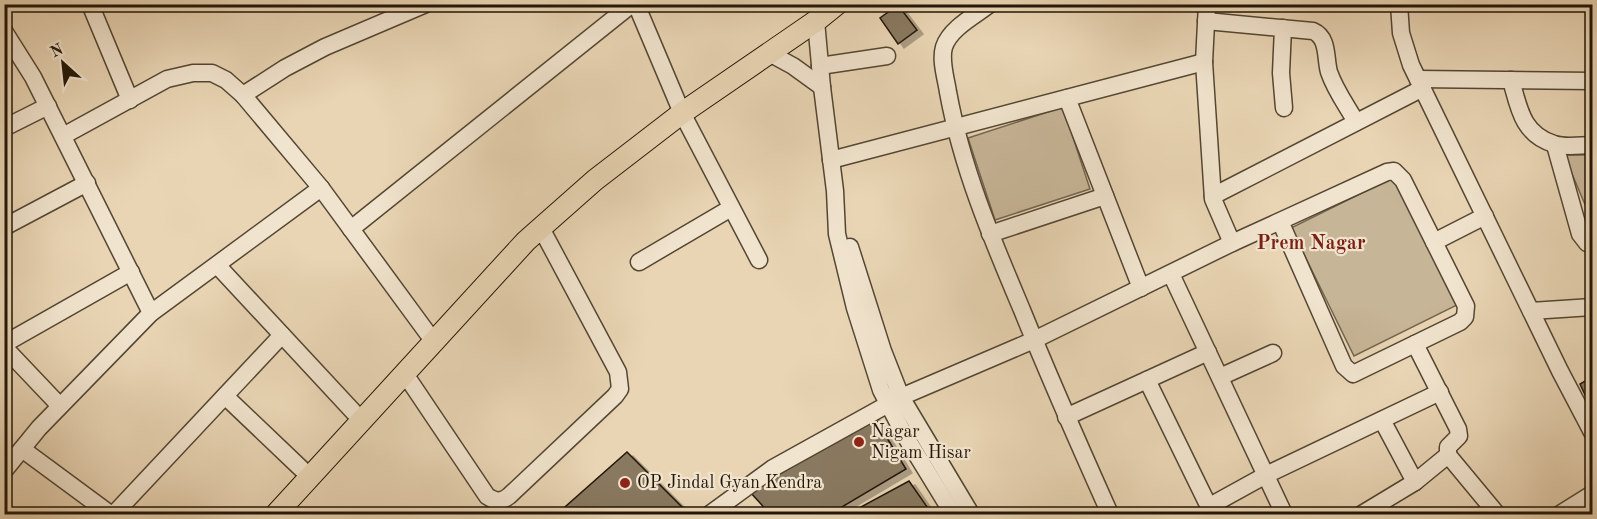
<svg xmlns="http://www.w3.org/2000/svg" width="1597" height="519" viewBox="0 0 1597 519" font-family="'Old Standard TT',serif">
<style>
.green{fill:#c7b597;stroke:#746650;stroke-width:1.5}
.building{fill:#897961;stroke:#221608;stroke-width:1.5;filter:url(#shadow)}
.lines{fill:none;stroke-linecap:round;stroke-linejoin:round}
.minor-casing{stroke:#544633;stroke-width:19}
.major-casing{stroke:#221608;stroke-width:23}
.minor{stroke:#f1e4ce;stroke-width:16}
.major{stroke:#e9d5b4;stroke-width:21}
.poi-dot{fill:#8f2418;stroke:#f1e4ce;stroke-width:2}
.labels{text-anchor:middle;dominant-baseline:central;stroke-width:4.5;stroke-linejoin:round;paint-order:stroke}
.poi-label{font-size:18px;fill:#221608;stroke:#f1e4ce;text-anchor:start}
.neighbourhood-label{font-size:20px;font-weight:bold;fill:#7a1f14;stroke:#f1e4ce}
</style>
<defs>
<filter id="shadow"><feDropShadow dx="6" dy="4" stdDeviation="0" flood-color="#0004"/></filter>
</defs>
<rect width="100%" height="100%" fill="#e9d5b4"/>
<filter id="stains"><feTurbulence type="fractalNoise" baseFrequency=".00333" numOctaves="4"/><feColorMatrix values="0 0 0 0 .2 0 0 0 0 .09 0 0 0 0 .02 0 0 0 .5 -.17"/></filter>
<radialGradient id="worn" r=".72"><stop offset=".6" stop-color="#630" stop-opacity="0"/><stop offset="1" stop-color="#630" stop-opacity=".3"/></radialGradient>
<!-- green -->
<g class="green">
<path d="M 1063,107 L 1090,189 L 995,220 L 968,138 Z"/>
<path d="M 1564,155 L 1592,155 L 1592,221 Z"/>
<path d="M 1394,177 L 1457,305 L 1354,356 L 1291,228 Z"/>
</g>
<!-- building -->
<g class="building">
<path d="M 898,5 L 917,30 L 898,44 L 880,18 Z"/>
<path d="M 1592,377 L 1592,410 L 1580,384 Z"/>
<path d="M 873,415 L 906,469 L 830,514 L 770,514 L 750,492 Z"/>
<path d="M 627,452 L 689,514 L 557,514 Z"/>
<path d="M 909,481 L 932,514 L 848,514 Z"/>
</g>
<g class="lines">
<!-- minor casing -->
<g class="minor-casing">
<g id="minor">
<path d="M 90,4 L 130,100"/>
<path d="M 636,4 L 682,113 L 759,260"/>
<path d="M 990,4 C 976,15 950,28 944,47 C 940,61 946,78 948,92 C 962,169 992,239 1022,310 C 1050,379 1080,447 1110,514"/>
<path d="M 1207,4 L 1204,62 L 1213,199 L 1232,243"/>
<path d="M 1399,4 L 1401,33 L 1411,65 L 1560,371 L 1592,432"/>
<path d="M 816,21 L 822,87 L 835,191 L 837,234 L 855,308 L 881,390 L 904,434 L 953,514"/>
<path d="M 1206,21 L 1313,31 C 1329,38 1325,58 1329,72 C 1335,90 1347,106 1356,122"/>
<path d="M 1283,28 L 1281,73 L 1284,108"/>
<path d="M 4,31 L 33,77 L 151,313"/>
<path d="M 769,53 L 793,66 L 822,87"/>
<path d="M 820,66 L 887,56"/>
<path d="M 1418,79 L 1592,81"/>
<path d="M 1511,80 C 1519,108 1522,134 1554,144 C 1565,148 1581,145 1592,145"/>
<path d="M 243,95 L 285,68 L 325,47 L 426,4"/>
<path d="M 1067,98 L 1141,288"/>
<path d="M 4,128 L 48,106"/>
<path d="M 63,136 L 167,79 L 193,73 L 212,73 L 226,80 L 243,95 L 321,188 L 434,342"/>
<path d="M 1555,145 L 1580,234 L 1587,243 L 1592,243"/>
<path d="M 831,160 L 1204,62"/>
<path d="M 1213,196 L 1423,88"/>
<path d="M 4,227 L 87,183"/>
<path d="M 351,229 L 632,4"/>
<path d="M 990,234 L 1105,196"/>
<path d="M 1434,242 L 1485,216"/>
<path d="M 850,247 L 883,351 L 901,397 L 971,514"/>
<path d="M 639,262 L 731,208"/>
<path d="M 217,265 L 362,421"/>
<path d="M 1171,274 L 1284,514"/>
<path d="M 1531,311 L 1592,307"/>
<path d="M 4,344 L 131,272"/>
<path d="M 4,347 L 60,406"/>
<path d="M 405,374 L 487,496 C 496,502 501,502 509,496 L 615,396 L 620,389 L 618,372 L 541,228"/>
<path d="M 1220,377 L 1273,353"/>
<path d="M 1147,380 L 1210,509"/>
<path d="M 225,396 L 310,477"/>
<path d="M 1066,417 L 1208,352"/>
<path d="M 1382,420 L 1415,482"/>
<path d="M 22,449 L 110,514"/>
<path d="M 1448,455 L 1497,514"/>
<path d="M 4,471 L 39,428 L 151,313 L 321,188"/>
<path d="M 114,514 L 282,335"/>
<path d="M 710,514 L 773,468 L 901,397 L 1034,340 L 1232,243 L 1387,172 L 1394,171 L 1403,180 L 1466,306 L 1465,317 L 1460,322 L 1353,374 L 1344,366 L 1280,221"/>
<path d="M 1206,514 L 1217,502 L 1266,475 L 1440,392"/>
<path d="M 1362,514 L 1415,482 L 1448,455 L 1448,447 L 1459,436 L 1458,429 L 1415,344"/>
<path d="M 1560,514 L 1592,494"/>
<path d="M 1584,514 L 1592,510"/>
</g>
</g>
<!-- major casing -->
<g class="major-casing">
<path id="major" d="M 276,514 L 526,241 L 595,180 L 682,113 L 816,21 L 837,4"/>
</g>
<!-- minor -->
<use href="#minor" class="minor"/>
<!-- major -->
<use href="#major" class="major"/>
</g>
<!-- markers -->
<g class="poi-dot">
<circle cx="859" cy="442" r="6"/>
<circle cx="625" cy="483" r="6"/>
</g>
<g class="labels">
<!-- poi labels -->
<g class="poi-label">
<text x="871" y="432">Nagar<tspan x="871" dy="21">Nigam Hisar</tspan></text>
<text x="637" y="483">OP Jindal Gyan Kendra</text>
</g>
<!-- neighbourhood labels -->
<g class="neighbourhood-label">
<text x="1311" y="244">Prem Nagar</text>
</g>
</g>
<!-- margin -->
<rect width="1597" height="519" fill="none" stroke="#e9d5b4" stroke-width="24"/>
<rect x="6" y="6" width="1585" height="507" fill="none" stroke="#221608" stroke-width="3"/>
<rect x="12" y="12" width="1573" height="495" fill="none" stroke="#221608" stroke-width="1.5"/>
<!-- north arrow -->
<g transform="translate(63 63) rotate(333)" stroke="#f1e4ce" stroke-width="4.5" paint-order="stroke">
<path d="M0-4.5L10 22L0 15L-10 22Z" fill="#221608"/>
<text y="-9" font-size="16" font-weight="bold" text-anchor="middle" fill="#221608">N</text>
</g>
<rect width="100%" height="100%" filter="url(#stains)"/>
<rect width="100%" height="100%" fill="url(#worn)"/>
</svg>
